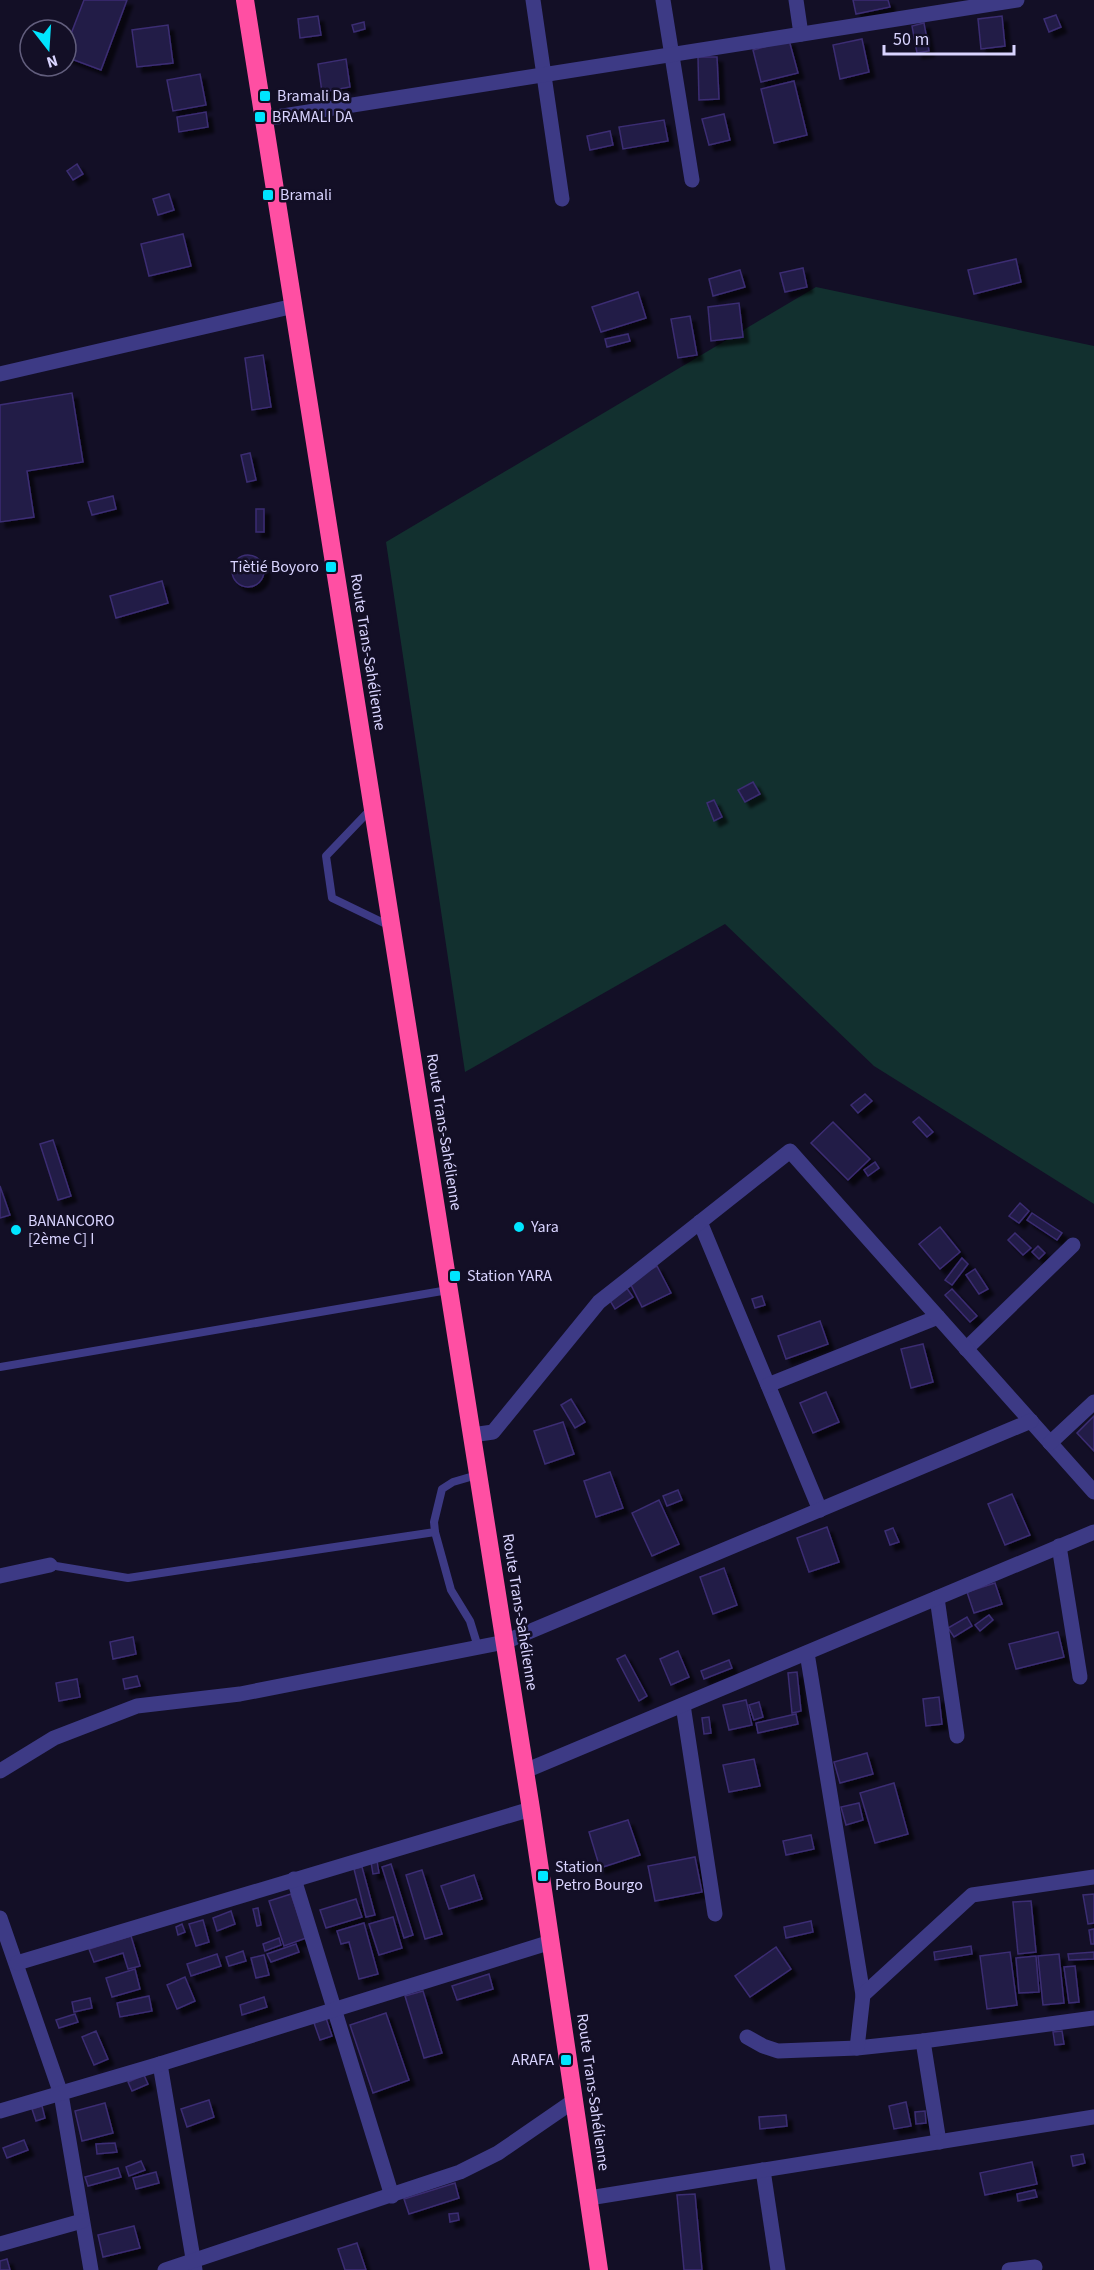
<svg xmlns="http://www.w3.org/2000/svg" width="1094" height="2270" viewBox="0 0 1094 2270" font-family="'Source Sans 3',sans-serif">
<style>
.green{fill:#12302f}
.building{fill:#241b47;stroke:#3b2d73;stroke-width:1.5;filter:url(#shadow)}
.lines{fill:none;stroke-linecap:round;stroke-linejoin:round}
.lane{stroke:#3d3a85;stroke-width:8}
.street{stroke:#3d3a85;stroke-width:15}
.highway{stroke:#ff4fa3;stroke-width:18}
.poi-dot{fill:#00e5ff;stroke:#130f26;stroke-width:2}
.labels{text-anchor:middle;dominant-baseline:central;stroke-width:5;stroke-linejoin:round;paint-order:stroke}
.poi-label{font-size:16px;fill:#d9d4ff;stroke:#130f26;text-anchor:start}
.street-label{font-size:16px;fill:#d9d4ff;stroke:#130f26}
</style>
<defs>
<filter id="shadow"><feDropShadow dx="5.5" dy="5.5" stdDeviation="1.5" flood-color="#0009"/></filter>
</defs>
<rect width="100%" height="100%" fill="#130f26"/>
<!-- green -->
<path class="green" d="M 816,287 L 1094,346 L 1094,1204 L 874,1066 L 725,924 L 465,1072 L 386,542 Z"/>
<!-- building -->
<g class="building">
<path d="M 84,0 L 127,0 L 101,70 L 66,57 L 66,47 Z"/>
<path d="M 853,0 L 888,0 L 890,7 L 856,14 Z"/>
<path d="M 1056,15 L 1061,27 L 1049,32 L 1044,19 Z"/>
<path d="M 318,16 L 321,35 L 300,38 L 298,19 Z"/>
<path d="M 1002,16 L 1005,46 L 981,49 L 978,19 Z"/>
<path d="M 364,22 L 365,29 L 354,32 L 352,25 Z"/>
<path d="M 924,23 L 929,51 L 917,53 L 912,26 Z"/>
<path d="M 168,25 L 173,63 L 137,67 L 132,30 Z"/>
<path d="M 862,39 L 869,72 L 840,79 L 833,45 Z"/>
<path d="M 789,40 L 798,73 L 761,82 L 753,50 Z"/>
<path d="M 698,57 L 717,57 L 719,99 L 699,100 Z"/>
<path d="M 346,59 L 350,87 L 322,92 L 318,64 Z"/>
<path d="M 200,74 L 206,105 L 173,111 L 167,80 Z"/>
<path d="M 794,81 L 807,135 L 774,143 L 761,89 Z"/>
<path d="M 206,112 L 208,127 L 179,132 L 177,117 Z"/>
<path d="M 724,114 L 730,140 L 709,145 L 702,119 Z"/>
<path d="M 664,120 L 668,141 L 623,149 L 619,127 Z"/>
<path d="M 610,131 L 613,145 L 590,150 L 587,136 Z"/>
<path d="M 77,164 L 83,174 L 73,180 L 67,171 Z"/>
<path d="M 169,194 L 174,210 L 158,215 L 153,199 Z"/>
<path d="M 183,234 L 191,266 L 149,276 L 141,244 Z"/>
<path d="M 1016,259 L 1021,282 L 974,294 L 968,270 Z"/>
<path d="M 803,268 L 807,287 L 785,292 L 780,273 Z"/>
<path d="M 740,270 L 745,287 L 713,296 L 709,279 Z"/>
<path d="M 638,292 L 646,318 L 601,332 L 592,307 Z"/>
<path d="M 739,303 L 743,337 L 711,341 L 708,307 Z"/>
<path d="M 690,316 L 697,355 L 678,358 L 671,319 Z"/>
<path d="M 628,334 L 630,341 L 607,347 L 605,339 Z"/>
<path d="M 263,355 L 271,407 L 252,410 L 245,358 Z"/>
<path d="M 72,393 L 83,462 L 27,471 L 34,517 L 0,522 L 0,405 Z"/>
<path d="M 250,453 L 256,480 L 247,482 L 241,455 Z"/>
<path d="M 113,496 L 116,509 L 92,515 L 88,502 Z"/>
<rect x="256" y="509" width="8" height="23"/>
<circle cx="248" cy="571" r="16"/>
<path d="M 162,581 L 168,603 L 116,618 L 110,596 Z"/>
<path d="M 753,782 L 760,794 L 745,802 L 738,790 Z"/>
<path d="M 714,800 L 722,817 L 714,821 L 707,803 Z"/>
<path d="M 865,1094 L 872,1101 L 858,1113 L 851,1105 Z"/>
<path d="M 919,1117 L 933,1132 L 927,1137 L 913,1122 Z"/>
<path d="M 833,1122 L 870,1159 L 848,1180 L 811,1143 Z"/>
<path d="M 53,1140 L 71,1196 L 58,1200 L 40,1144 Z"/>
<path d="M 875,1162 L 879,1168 L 868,1176 L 864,1170 Z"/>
<path d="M 0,1186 L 10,1215 L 0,1218 Z"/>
<path d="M 1020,1203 L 1029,1211 L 1019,1223 L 1009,1216 Z"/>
<path d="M 1032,1213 L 1062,1233 L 1057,1240 L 1027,1220 Z"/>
<path d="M 940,1227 L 960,1252 L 940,1269 L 919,1244 Z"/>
<path d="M 1015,1233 L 1031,1248 L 1023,1255 L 1008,1240 Z"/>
<path d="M 1038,1246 L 1045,1253 L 1039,1259 L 1032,1252 Z"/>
<path d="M 962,1258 L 968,1264 L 952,1285 L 945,1280 Z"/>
<path d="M 657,1266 L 671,1293 L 642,1307 L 629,1281 Z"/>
<path d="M 975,1269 L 988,1289 L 979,1294 L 966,1275 Z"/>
<path d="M 626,1287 L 633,1297 L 615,1309 L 609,1299 Z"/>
<path d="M 952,1289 L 977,1316 L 970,1322 L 945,1295 Z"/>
<path d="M 762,1296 L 765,1305 L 755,1308 L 752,1299 Z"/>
<path d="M 820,1321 L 828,1344 L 786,1359 L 778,1336 Z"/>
<path d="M 923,1344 L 933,1382 L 911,1388 L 901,1349 Z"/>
<path d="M 826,1392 L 839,1422 L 813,1433 L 800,1403 Z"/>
<path d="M 571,1399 L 585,1422 L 575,1428 L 561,1405 Z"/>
<path d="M 1094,1416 L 1094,1451 L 1077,1433 Z"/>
<path d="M 563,1422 L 574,1454 L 545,1464 L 534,1431 Z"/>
<path d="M 610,1472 L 623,1508 L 596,1517 L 584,1481 Z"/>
<path d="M 678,1490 L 682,1500 L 667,1506 L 663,1496 Z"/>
<path d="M 1012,1494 L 1030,1535 L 1005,1545 L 988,1504 Z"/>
<path d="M 659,1500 L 679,1544 L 652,1556 L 632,1513 Z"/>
<path d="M 827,1527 L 839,1562 L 809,1572 L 797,1538 Z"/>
<path d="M 893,1528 L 899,1542 L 890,1545 L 885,1531 Z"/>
<path d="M 724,1568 L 737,1605 L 713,1614 L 700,1577 Z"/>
<path d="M 995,1583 L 1002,1604 L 974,1613 L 967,1592 Z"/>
<path d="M 989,1615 L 993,1620 L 980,1631 L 975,1625 Z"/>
<path d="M 967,1617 L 972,1626 L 954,1637 L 948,1628 Z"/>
<path d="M 1058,1632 L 1064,1657 L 1016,1669 L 1009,1644 Z"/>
<path d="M 133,1637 L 136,1654 L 113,1659 L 110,1642 Z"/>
<path d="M 678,1651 L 689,1677 L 671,1685 L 660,1659 Z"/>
<path d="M 625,1655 L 647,1696 L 639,1701 L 617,1659 Z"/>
<path d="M 729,1660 L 732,1668 L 704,1679 L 701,1671 Z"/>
<path d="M 797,1672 L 801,1711 L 792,1713 L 788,1673 Z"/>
<path d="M 137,1676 L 140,1686 L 125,1689 L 123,1679 Z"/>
<path d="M 77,1679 L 80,1697 L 59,1701 L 56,1683 Z"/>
<path d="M 939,1697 L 942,1724 L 926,1726 L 923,1699 Z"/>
<path d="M 746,1700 L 752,1725 L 729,1730 L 723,1705 Z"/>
<path d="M 759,1702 L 763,1717 L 754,1720 L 749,1705 Z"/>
<path d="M 796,1714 L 798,1724 L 758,1733 L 756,1723 Z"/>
<path d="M 709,1717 L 711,1733 L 704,1734 L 702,1718 Z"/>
<path d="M 867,1753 L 873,1774 L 840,1783 L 834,1762 Z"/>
<path d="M 754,1759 L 760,1786 L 729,1792 L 723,1765 Z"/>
<path d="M 894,1783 L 908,1834 L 875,1843 L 860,1793 Z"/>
<path d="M 859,1803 L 863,1820 L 846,1825 L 841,1807 Z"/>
<path d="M 628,1820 L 640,1855 L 600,1868 L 589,1832 Z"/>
<path d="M 811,1835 L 814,1849 L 786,1855 L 783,1841 Z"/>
<path d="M 695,1857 L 702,1892 L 655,1901 L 648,1866 Z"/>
<path d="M 377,1861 L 379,1873 L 373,1874 L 371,1862 Z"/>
<path d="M 391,1864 L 413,1935 L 404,1938 L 382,1867 Z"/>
<path d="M 362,1867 L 375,1915 L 366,1917 L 354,1869 Z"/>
<path d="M 422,1870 L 442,1934 L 425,1939 L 406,1875 Z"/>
<path d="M 474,1875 L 482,1899 L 449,1909 L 441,1886 Z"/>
<path d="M 291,1894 L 306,1938 L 284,1946 L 269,1901 Z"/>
<path d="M 1094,1894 L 1094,1923 L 1088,1924 L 1083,1895 Z"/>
<path d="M 356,1899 L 362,1917 L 326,1928 L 320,1910 Z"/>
<path d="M 1031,1901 L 1036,1952 L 1018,1954 L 1013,1902 Z"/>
<path d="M 258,1908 L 261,1925 L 257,1926 L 253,1909 Z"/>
<path d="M 231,1911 L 235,1924 L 217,1931 L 213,1918 Z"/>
<path d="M 393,1917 L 402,1948 L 379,1955 L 369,1924 Z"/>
<path d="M 203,1920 L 209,1942 L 196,1946 L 189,1924 Z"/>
<path d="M 811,1921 L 813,1932 L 786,1938 L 784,1927 Z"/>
<path d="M 364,1923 L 378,1974 L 359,1979 L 349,1942 L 341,1944 L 337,1931 Z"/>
<path d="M 182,1924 L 185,1932 L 178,1935 L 176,1927 Z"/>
<path d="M 1094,1929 L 1094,1944 L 1091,1944 L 1089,1930 Z"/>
<path d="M 131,1936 L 140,1966 L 128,1969 L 123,1953 L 94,1962 L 89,1949 Z"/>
<path d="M 279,1938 L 281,1945 L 265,1951 L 263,1944 Z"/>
<path d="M 296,1944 L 299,1952 L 271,1962 L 267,1954 Z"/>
<path d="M 971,1946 L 972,1954 L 935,1960 L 934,1952 Z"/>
<path d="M 776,1947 L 791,1969 L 750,1997 L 735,1976 Z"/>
<path d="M 243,1951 L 246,1961 L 229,1966 L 226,1957 Z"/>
<path d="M 1010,1952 L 1017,2005 L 987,2009 L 980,1956 Z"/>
<path d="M 1094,1952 L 1094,1959 L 1069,1960 L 1068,1954 Z"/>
<path d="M 217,1954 L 221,1966 L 191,1976 L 187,1964 Z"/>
<path d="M 1059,1954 L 1064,2003 L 1043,2005 L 1038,1956 Z"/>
<path d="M 264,1955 L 269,1975 L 256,1978 L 251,1958 Z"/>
<path d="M 1036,1956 L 1039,1992 L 1019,1993 L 1016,1958 Z"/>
<path d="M 1075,1966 L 1079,2002 L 1069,2003 L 1064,1967 Z"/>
<path d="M 135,1969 L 140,1989 L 112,1997 L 106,1978 Z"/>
<path d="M 489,1974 L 493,1989 L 457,2000 L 452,1986 Z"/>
<path d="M 185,1977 L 195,2001 L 177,2009 L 167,1985 Z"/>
<path d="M 423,1991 L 442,2053 L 424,2058 L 405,1996 Z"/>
<path d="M 149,1996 L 152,2011 L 120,2017 L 117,2003 Z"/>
<path d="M 264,1997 L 267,2007 L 242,2015 L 240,2005 Z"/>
<path d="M 90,1998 L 92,2008 L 74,2012 L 72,2002 Z"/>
<path d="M 386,2013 L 409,2080 L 373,2093 L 350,2025 Z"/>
<path d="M 75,2014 L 78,2022 L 59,2028 L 56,2020 Z"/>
<path d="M 326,2018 L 332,2036 L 320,2040 L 314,2023 Z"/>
<path d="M 96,2031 L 108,2059 L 94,2065 L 82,2037 Z"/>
<path d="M 1062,2031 L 1064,2044 L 1055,2045 L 1053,2032 Z"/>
<path d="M 144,2075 L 148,2084 L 132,2091 L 128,2082 Z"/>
<path d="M 209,2100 L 214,2117 L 187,2127 L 181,2109 Z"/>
<path d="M 906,2102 L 911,2126 L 894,2129 L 889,2106 Z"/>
<path d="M 105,2103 L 113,2133 L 82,2141 L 75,2111 Z"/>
<path d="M 42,2106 L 45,2118 L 36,2121 L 32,2109 Z"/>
<path d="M 925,2111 L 926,2123 L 916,2124 L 915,2112 Z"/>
<path d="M 786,2115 L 787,2126 L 760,2129 L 759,2117 Z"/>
<path d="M 24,2140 L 28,2150 L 7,2158 L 3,2148 Z"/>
<path d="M 115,2143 L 117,2152 L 97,2154 L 96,2144 Z"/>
<path d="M 1083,2154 L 1085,2163 L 1073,2166 L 1071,2156 Z"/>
<path d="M 141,2161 L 145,2170 L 129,2176 L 126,2167 Z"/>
<path d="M 1032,2162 L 1037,2184 L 985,2195 L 980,2173 Z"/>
<path d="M 118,2168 L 121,2177 L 88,2186 L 85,2177 Z"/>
<path d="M 156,2172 L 159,2183 L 136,2189 L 133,2178 Z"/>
<path d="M 455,2183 L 459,2198 L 409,2214 L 404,2199 Z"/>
<path d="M 1035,2190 L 1037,2197 L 1018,2201 L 1017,2194 Z"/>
<path d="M 695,2194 L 702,2270 L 684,2270 L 677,2195 Z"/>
<path d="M 458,2213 L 459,2220 L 450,2222 L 449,2214 Z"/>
<path d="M 134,2226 L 140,2248 L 103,2257 L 98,2235 Z"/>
<path d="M 357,2243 L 366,2270 L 345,2270 L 338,2249 Z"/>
<path d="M 7,2259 L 10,2270 L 0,2270 L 0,2261 Z"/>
</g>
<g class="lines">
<!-- lane -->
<g class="lane">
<path d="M 370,810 L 326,856 L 332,898 L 390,926"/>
<path d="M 0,1367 L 448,1290"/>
<path d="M 435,1532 L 451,1590 L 470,1621 L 478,1647"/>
<path d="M 50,1565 L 128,1578 L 435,1532 L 434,1522 L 442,1489 L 453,1482 L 477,1475"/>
</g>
<!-- street -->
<g class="street">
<path d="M 533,0 L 562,199"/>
<path d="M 663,0 L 692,180"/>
<path d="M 796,0 L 801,34"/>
<path d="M 264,119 L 1017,0"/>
<path d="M 0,374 L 294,306"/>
<path d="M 700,1222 L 820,1510"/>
<path d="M 966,1349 L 1073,1245"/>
<path d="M 768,1385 L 938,1317"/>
<path d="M 472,1435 L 493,1432 L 599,1302 L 790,1151 L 1094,1492"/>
<path d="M 1050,1443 L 1094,1402"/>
<path d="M 1059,1546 L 1080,1677"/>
<path d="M 0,1576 L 50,1565"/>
<path d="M 937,1598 L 957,1736"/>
<path d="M 807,1653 L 863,1995"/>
<path d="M 683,1705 L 715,1914"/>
<path d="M 0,1771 L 54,1738 L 137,1706 L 240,1694 L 505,1642 L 1031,1421"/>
<path d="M 525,1771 L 1094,1532"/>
<path d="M 294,1879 L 392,2196"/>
<path d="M 0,1918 L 61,2094 L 91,2270"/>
<path d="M 17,1963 L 531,1809"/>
<path d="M 747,2037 L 763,2046 L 778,2051 L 857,2048 L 923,2041 L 1094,2018"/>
<path d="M 923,2041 L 939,2142"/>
<path d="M 857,2048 L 863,1995 L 972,1895 L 1094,1877"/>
<path d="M 160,2064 L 195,2270"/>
<path d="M 0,2111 L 160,2064 L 551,1942"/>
<path d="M 763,2170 L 778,2270"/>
<path d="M 589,2198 L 1094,2117"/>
<path d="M 0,2244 L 82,2221"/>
<path d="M 165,2270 L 460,2172 L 498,2153 L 575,2100"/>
<path d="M 1009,2270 L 1035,2267"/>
</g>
<!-- highway -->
<path class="highway" d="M 245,0 L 531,1809 L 599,2270"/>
</g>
<!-- markers -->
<g class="poi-dot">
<rect x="259" y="90" width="12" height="12" rx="3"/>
<rect x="254" y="111" width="12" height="12" rx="3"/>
<rect x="262" y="189" width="12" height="12" rx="3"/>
<rect x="325" y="561" width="12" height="12" rx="3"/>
<circle cx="519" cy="1227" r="6"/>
<circle cx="16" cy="1230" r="6"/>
<rect x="449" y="1270" width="12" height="12" rx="3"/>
<rect x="537" y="1870" width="12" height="12" rx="3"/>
<rect x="560" y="2054" width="12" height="12" rx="3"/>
</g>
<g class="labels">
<!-- poi labels -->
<g class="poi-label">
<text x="277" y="96">Bramali Da</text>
<text x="272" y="117">BRAMALI DA</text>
<text x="280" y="195">Bramali</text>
<text x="319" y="567" text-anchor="end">Tiètié Boyoro</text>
<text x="28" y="1221">BANANCORO<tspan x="28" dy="18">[2ème C] I</tspan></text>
<text x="531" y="1227">Yara</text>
<text x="467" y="1276">Station YARA</text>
<text x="555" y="1867">Station<tspan x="555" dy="18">Petro Bourgo</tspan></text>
<text x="554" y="2060" text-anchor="end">ARAFA</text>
</g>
<!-- street labels -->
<g class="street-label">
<text transform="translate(368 652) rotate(81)">Route Trans-Sahélienne</text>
<text transform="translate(444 1132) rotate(81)">Route Trans-Sahélienne</text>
<text transform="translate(520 1612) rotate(81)">Route Trans-Sahélienne</text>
<text transform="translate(593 2092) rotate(82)">Route Trans-Sahélienne</text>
</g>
</g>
<!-- north arrow -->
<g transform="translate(48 48) rotate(163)"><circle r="28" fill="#130f26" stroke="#625e7d" stroke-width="1.5"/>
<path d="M0-4.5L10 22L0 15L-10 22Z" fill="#00e5ff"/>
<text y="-9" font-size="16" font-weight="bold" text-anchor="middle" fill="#d9d4ff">N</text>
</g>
<!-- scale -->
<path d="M884 45v9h130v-9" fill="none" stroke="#d9d4ff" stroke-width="3"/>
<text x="893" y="45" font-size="18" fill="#d9d4ff" stroke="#130f26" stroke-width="4.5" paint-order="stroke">50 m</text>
</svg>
